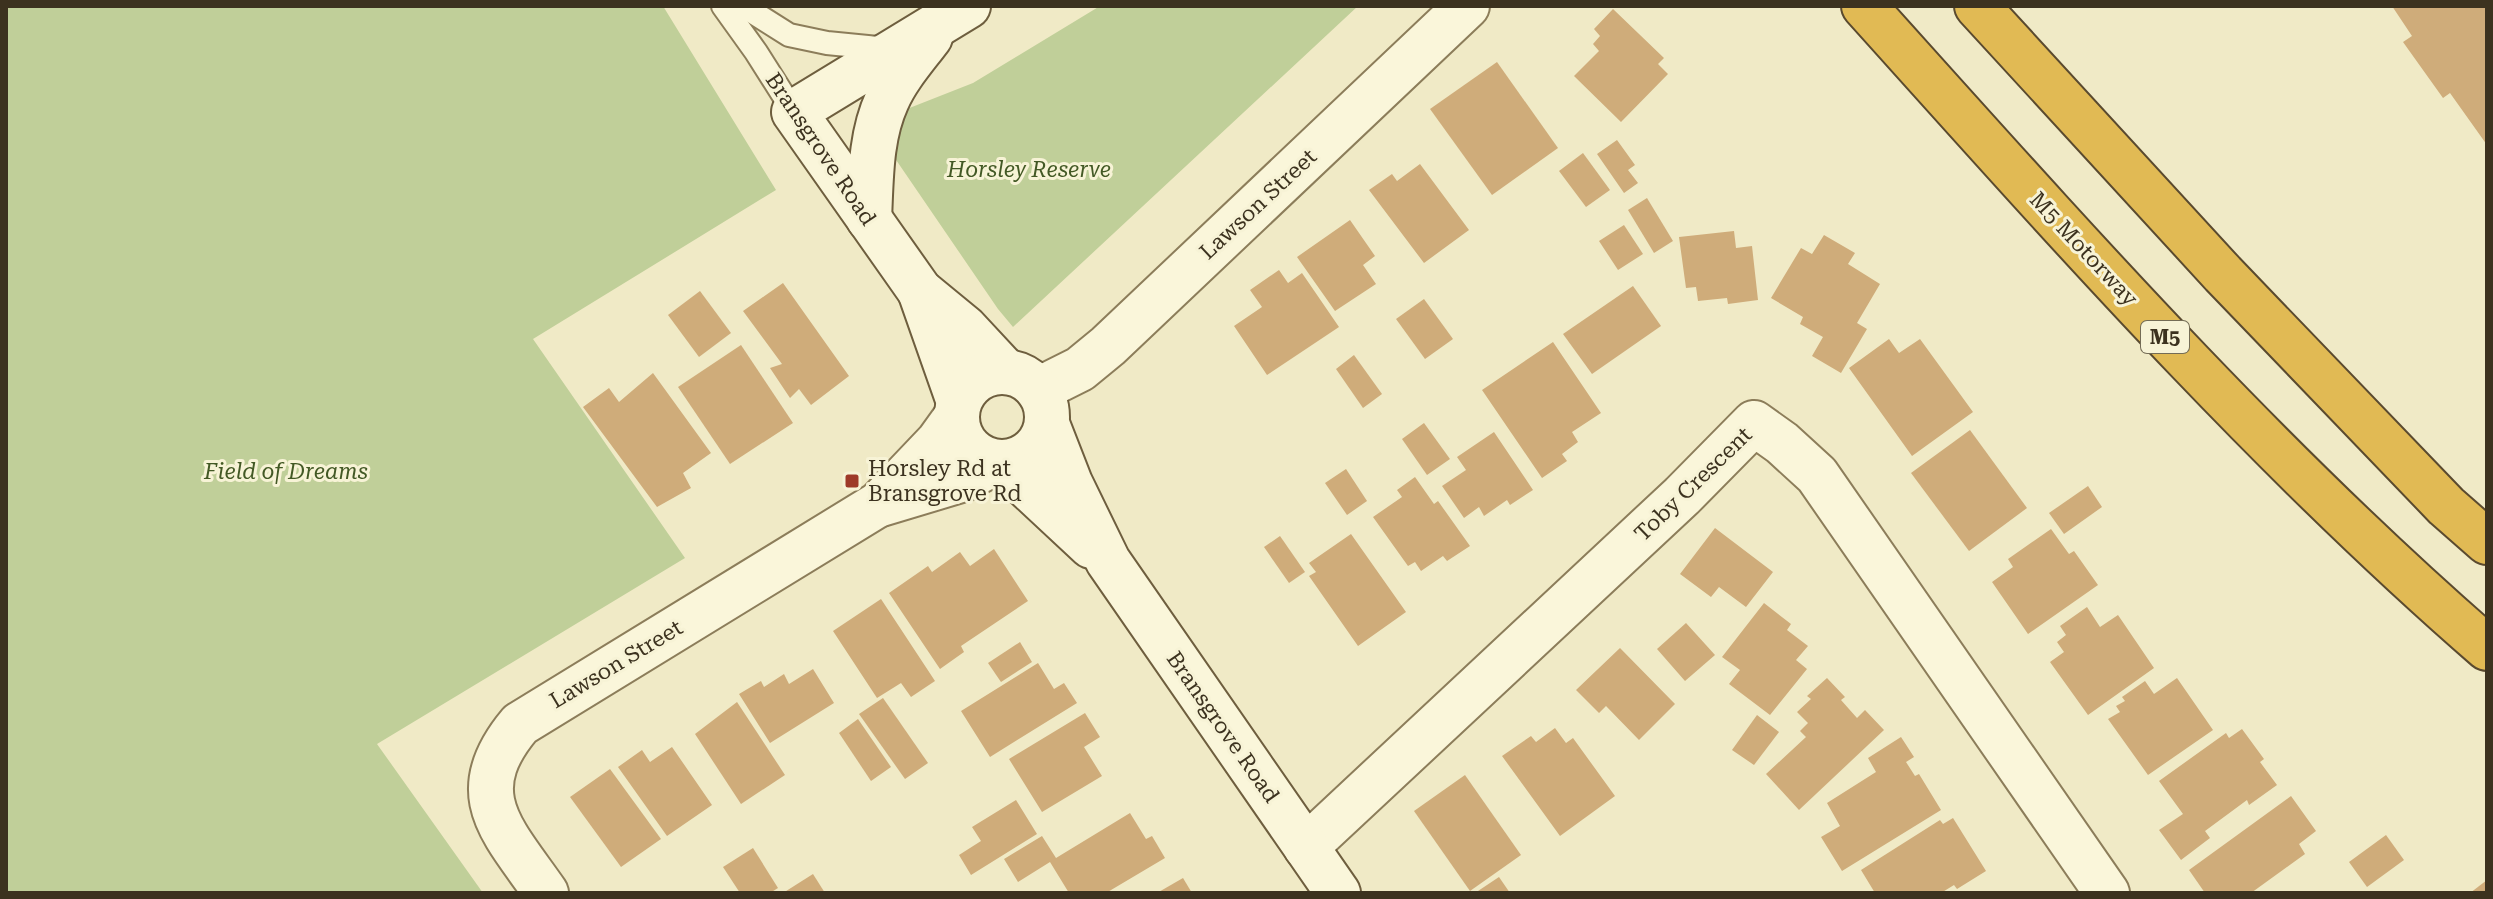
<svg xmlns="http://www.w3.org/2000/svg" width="2493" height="899" viewBox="0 0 2493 899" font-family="'Roboto Serif',serif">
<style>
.green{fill:#c0cf99}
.building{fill:#cfac7a}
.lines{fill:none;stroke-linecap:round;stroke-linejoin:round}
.lane-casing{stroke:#8c7d5a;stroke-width:26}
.street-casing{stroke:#8c7d5a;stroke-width:48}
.secondary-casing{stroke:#6e5e3e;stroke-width:48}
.highway-casing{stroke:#5a4a2f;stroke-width:48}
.lane{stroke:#faf6da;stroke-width:22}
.street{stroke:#faf6da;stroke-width:44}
.secondary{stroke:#faf6da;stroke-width:44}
.highway{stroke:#e1ba54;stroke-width:44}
.poi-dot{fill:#9e3a28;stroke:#f7f3d6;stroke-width:3}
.labels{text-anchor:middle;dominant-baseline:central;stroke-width:6;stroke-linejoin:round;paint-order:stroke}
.shield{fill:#f7f3d6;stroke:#746c56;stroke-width:2}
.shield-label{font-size:20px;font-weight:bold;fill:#3c321f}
.street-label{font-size:22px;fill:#3c321f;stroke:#f7f3d6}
.park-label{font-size:22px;font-style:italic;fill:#435925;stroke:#f7f3d6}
.poi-label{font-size:22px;fill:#3c321f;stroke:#f7f3d6;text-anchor:start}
</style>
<rect width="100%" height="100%" fill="#f0eac6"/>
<!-- green -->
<g class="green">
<path d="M 6,6 L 663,6 L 776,190 L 533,339 L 685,558 L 377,744 L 483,893 L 6,893 Z"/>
<path d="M 1100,6 L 1358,6 L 1013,327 L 998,309 L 879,135 L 884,118 L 973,83 Z"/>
</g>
<!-- building -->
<g class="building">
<path d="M 2392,6 L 2487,6 L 2487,145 L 2450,93 L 2443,98 L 2403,42 L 2412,36 Z"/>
<path d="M 1613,9 L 1664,58 L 1658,64 L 1668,74 L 1621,122 L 1574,76 L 1599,51 L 1593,44 L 1600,36 L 1594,29 Z"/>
<path d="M 1497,62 L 1558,148 L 1492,195 L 1430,109 Z"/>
<path d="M 1617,140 L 1635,165 L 1628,170 L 1638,183 L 1624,193 L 1597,154 Z"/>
<path d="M 1583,153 L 1610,190 L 1586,207 L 1559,171 Z"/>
<path d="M 1420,164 L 1469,230 L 1424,263 L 1369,190 L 1392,174 L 1397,181 Z"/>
<path d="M 1647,198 L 1673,241 L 1654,253 L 1628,210 Z"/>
<path d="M 1350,220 L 1375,256 L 1363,265 L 1376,284 L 1335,311 L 1297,257 Z"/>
<path d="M 1624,225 L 1643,254 L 1618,270 L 1599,241 Z"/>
<path d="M 1734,231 L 1736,248 L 1752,246 L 1758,300 L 1728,304 L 1727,298 L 1698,301 L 1696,287 L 1686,288 L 1679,237 Z"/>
<path d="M 1824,235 L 1855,253 L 1848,264 L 1880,284 L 1857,323 L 1867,329 L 1841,373 L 1812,356 L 1823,337 L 1800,324 L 1803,317 L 1771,298 L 1801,248 L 1812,254 Z"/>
<path d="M 1279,270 L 1288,283 L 1302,273 L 1339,327 L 1267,375 L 1234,326 L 1262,307 L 1250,290 Z"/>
<path d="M 783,283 L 849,376 L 811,405 L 799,389 L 790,398 L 770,368 L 782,364 L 743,311 Z"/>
<path d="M 1633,286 L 1661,326 L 1592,374 L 1563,334 Z"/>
<path d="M 700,291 L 731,333 L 699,357 L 668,315 Z"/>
<path d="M 1424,299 L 1453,339 L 1425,359 L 1396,319 Z"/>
<path d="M 1889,339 L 1899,353 L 1920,339 L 1973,412 L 1912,456 L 1849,368 Z"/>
<path d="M 1553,342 L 1601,413 L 1572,432 L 1578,442 L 1562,454 L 1567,461 L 1542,478 L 1482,390 Z"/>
<path d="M 741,345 L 793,423 L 730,464 L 678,387 Z"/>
<path d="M 1354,355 L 1382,394 L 1363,408 L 1336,369 Z"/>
<path d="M 653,373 L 711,453 L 683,473 L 691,488 L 657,507 L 583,407 L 609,388 L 619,402 Z"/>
<path d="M 1424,423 L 1450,459 L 1427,475 L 1402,439 Z"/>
<path d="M 1970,430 L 2027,508 L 1969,551 L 1911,473 Z"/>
<path d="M 1494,432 L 1533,490 L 1510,505 L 1507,500 L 1484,516 L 1479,507 L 1464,518 L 1442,486 L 1466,470 L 1457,457 Z"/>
<path d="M 1346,469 L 1367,501 L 1347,515 L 1325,483 Z"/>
<path d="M 1415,477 L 1434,504 L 1438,501 L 1470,546 L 1447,561 L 1443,556 L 1421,571 L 1415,562 L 1408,566 L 1373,517 L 1402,497 L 1397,490 Z"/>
<path d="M 2088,486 L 2102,507 L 2064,534 L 2049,513 Z"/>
<path d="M 1715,528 L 1773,572 L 1746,607 L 1719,587 L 1711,597 L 1680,574 Z"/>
<path d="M 2051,529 L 2069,554 L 2074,551 L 2098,585 L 2028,634 L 1992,582 L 2013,567 L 2008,559 Z"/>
<path d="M 1351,534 L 1406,612 L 1358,646 L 1309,576 L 1316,572 L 1309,563 Z"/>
<path d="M 1280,536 L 1305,572 L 1289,583 L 1264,547 Z"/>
<path d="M 994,549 L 1028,601 L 961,646 L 964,652 L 940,669 L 889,593 L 928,566 L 932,572 L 960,552 L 970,566 Z"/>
<path d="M 881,599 L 935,681 L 911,697 L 901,683 L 877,698 L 833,631 Z"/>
<path d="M 1764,603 L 1791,624 L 1787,630 L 1808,646 L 1796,660 L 1807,669 L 1770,715 L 1729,684 L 1740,670 L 1722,657 Z"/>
<path d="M 2087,607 L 2100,627 L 2118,615 L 2154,668 L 2088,715 L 2050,662 L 2064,652 L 2057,642 L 2066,635 L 2060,626 Z"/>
<path d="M 1686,623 L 1715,655 L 1685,681 L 1657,649 Z"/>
<path d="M 1020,642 L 1032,662 L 1001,682 L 988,663 Z"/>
<path d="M 1620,648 L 1675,704 L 1639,740 L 1606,706 L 1599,713 L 1576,690 Z"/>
<path d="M 1038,663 L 1054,689 L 1064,683 L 1077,703 L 990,757 L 961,711 Z"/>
<path d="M 813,669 L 834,703 L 770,743 L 739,694 L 761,681 L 764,687 L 784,674 L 789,684 Z"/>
<path d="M 1827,678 L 1845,697 L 1841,700 L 1857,718 L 1865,710 L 1884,730 L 1799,810 L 1766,774 L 1806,737 L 1800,731 L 1808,723 L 1797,712 L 1811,699 L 1807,696 Z"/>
<path d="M 2177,678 L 2213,730 L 2148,775 L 2108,719 L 2120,712 L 2116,706 L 2125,701 L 2122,697 L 2145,681 L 2154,694 Z"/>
<path d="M 883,698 L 928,763 L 905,779 L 859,714 Z"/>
<path d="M 737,702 L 785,775 L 741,804 L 695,734 Z"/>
<path d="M 1085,713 L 1100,737 L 1084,747 L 1102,776 L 1042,812 L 1009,759 Z"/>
<path d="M 1757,715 L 1779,732 L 1754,765 L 1732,750 Z"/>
<path d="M 858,719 L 891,767 L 871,781 L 839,733 Z"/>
<path d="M 1555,728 L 1566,743 L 1573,738 L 1615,796 L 1560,836 L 1502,756 L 1531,736 L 1536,742 Z"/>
<path d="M 2242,729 L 2264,759 L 2260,762 L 2277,785 L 2249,805 L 2247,800 L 2205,831 L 2210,838 L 2181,860 L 2159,830 L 2183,814 L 2159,781 L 2226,733 L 2229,738 Z"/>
<path d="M 1901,737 L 1914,757 L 1906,762 L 1915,776 L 1919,774 L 1941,810 L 1842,871 L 1821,837 L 1840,826 L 1827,803 L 1876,772 L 1868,758 Z"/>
<path d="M 672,747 L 712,805 L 667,836 L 618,767 L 642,750 L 650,762 Z"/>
<path d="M 610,769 L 661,839 L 621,867 L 570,797 Z"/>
<path d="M 1465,775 L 1521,855 L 1470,891 L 1414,811 Z"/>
<path d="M 2291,796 L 2316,831 L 2299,844 L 2305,854 L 2251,893 L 2205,893 L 2189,870 Z"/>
<path d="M 1016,800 L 1037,834 L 971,875 L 959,855 L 981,841 L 972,827 Z"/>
<path d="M 1130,813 L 1146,839 L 1152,836 L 1165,858 L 1106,893 L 1069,893 L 1050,862 L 1018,882 L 1004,859 L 1042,836 L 1056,858 Z"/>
<path d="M 1953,818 L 1986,871 L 1957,889 L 1954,885 L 1941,893 L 1875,893 L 1861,870 L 1940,820 L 1943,824 Z"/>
<path d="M 2386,835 L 2404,860 L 2367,887 L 2349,862 Z"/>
<path d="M 753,848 L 778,888 L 770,893 L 740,893 L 723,867 Z"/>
<path d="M 813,874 L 825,893 L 783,893 Z"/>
<path d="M 1499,877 L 1510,893 L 1475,893 Z"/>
<path d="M 1183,878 L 1192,893 L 1157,893 Z"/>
<path d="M 2487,880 L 2487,893 L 2470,893 Z"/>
</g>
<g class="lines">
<!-- lane casing -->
<g class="lane-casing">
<g id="lane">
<path d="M 723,6 L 756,52 L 794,112"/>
<path d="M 743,6 L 789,35 L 827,43 L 888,49"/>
</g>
</g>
<!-- street casing -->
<g class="street-casing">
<g id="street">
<path d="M 1038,390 L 1080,369 L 1108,346 L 1467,6"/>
<path d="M 881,504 L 964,479 L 996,462"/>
<path d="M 1306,847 L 1682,496 L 1754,423 L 1782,443 L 1817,475 L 2107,893"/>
<path d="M 546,893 C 503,831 461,794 520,724 L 879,504 L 938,442 L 956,417"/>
</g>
</g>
<!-- secondary casing -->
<g class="secondary-casing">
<g id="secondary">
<path d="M 968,6 L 794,112 L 920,291 L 965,328 L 1005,371"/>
<path d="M 869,219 C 871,179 870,137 887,100 C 897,77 915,57 930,37"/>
<path d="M 920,291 L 959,402"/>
<circle cx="1002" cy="417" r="45"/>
<path d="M 1047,424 L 1070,483 L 1108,561 L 1338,893"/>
<path d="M 1002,463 L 1091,546"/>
</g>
</g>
<!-- highway casing -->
<g class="highway-casing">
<g id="highway">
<path d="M 1864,6 C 2063,227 2261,452 2487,648"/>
<path d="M 1977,6 L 2223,274 L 2446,506 L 2487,542"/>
</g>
</g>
<!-- lane -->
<use href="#lane" class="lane"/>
<!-- street -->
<use href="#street" class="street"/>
<!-- secondary -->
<use href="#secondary" class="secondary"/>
<!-- highway -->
<use href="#highway" class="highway"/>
</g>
<!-- markers -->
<rect class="poi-dot" x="844" y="473" width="16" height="16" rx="4"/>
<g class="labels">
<!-- shield labels -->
<rect class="shield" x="2141" y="321" width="48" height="32" rx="6"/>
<g class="shield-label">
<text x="2165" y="337">M5</text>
</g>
<!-- street labels -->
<g class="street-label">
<text transform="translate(821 149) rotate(56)">Bransgrove Road</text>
<text transform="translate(1258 204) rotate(-43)">Lawson Street</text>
<text transform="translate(2084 249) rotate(47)">M5 Motorway</text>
<text transform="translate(1693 484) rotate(-44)">Toby Crescent</text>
<text transform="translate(616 664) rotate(-31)">Lawson Street</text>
<text transform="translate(1223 727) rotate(55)">Bransgrove Road</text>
</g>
<!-- park labels -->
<g class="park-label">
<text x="1029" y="169">Horsley Reserve</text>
<text x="286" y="471">Field of Dreams</text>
</g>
<!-- poi labels -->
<g class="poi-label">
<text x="868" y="468">Horsley Rd at<tspan x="868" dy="25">Bransgrove Rd</tspan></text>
</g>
</g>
<!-- border -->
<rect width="2493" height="899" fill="none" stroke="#3c321f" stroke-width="16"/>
</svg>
